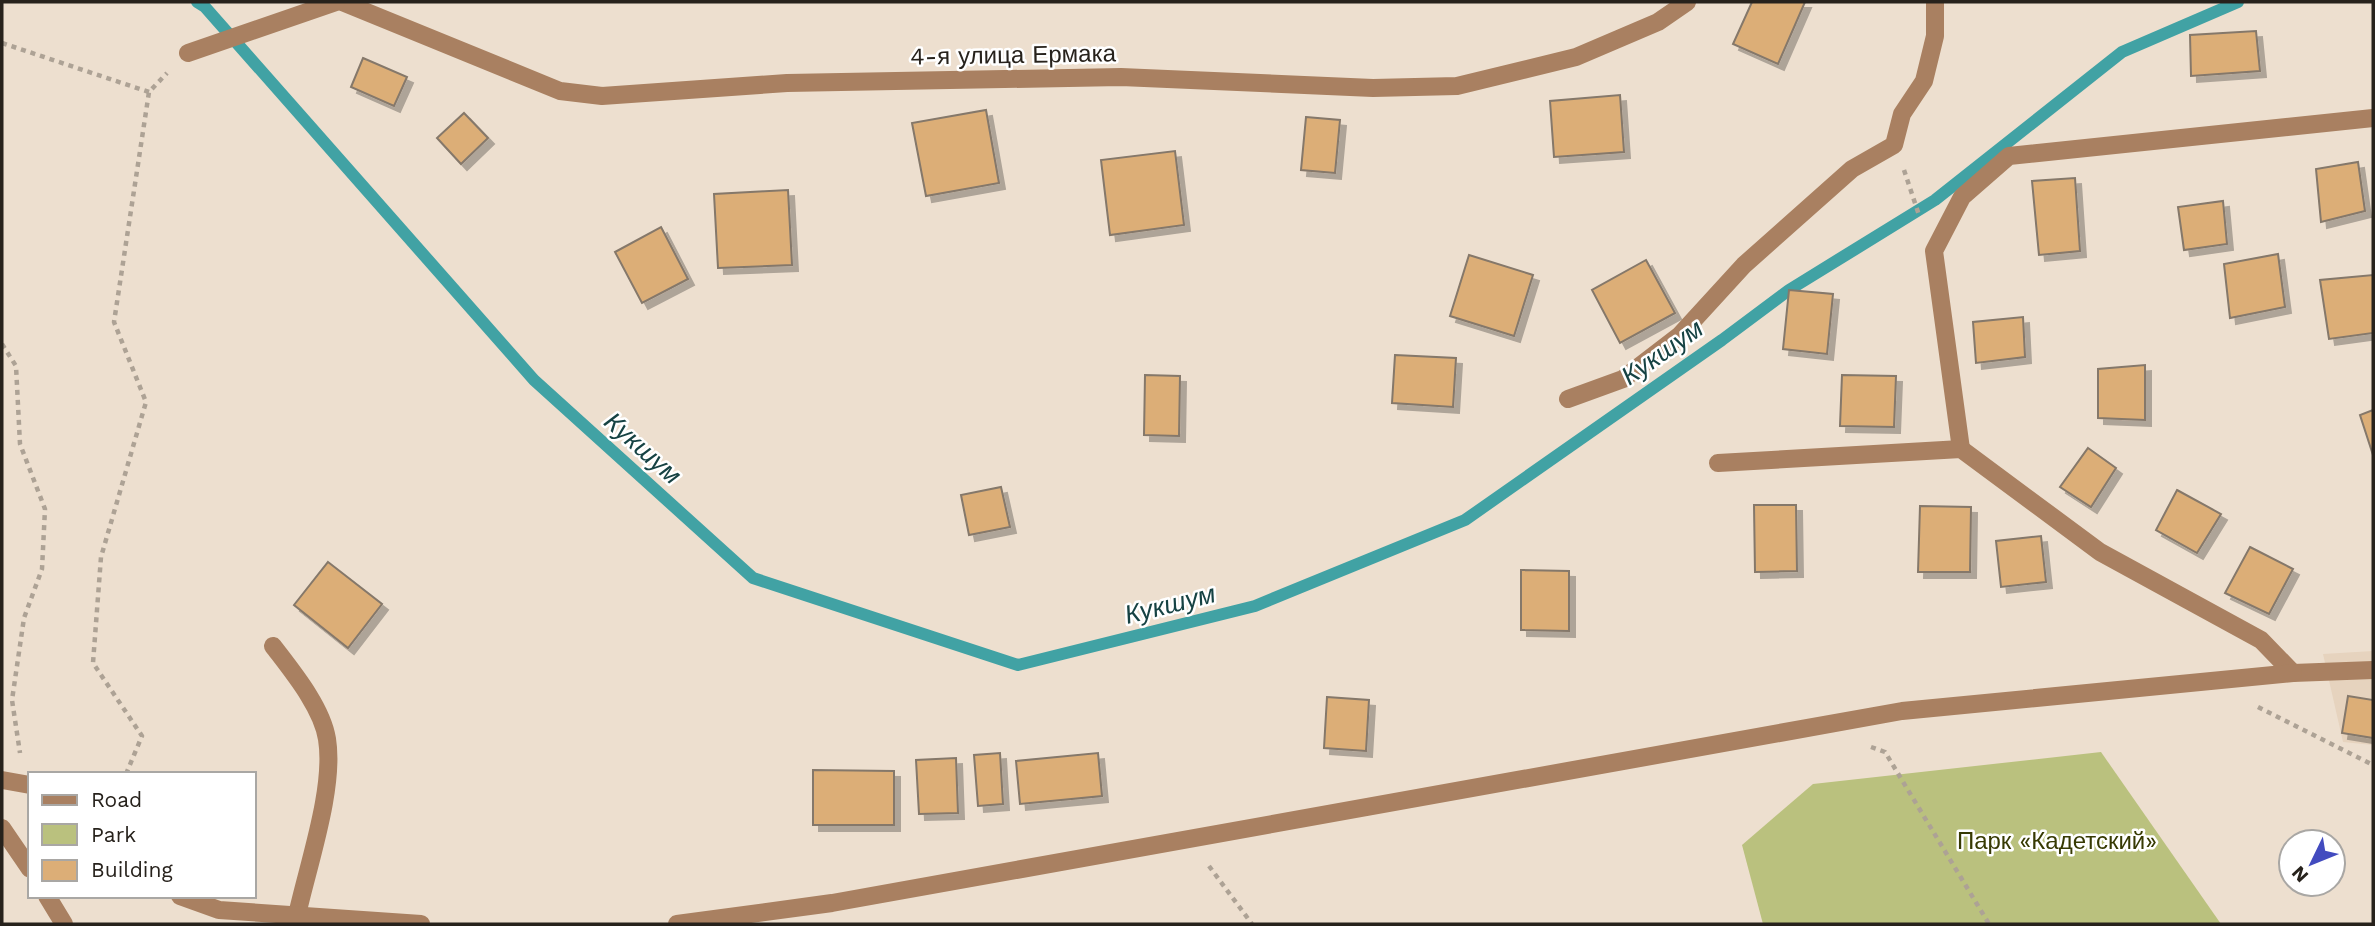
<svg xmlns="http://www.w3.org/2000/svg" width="2375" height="926" viewBox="0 0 2375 926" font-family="'Work Sans',sans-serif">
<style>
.built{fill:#e6d3be}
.green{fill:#bac17e}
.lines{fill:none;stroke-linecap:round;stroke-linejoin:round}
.stream{stroke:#41a2a4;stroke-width:12}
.building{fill:#dcae77;stroke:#85786a;stroke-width:2;filter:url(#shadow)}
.path{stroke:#ada295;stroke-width:4.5;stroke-dasharray:5 5;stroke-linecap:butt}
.minor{stroke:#a98061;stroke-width:18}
.labels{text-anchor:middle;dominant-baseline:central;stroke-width:5;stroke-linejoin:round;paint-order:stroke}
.street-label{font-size:24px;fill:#27221c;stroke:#fff}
.park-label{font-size:24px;fill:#373a03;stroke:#fff}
.water-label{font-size:26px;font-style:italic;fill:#164243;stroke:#fff}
</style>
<defs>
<filter id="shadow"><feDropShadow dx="6" dy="6" stdDeviation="0" flood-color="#0004"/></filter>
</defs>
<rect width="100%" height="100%" fill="#eddfcf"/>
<!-- built -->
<path class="built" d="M 2373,651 L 2373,745 L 2343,742 L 2323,654 Z"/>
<!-- green -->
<path class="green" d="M 2101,752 L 2221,924 L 1763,924 L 1742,845 L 1813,784 Z"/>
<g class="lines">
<!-- stream -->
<path class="stream" d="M 197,2 L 205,7 L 534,380 L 753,578 L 1018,665 L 1255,606 L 1465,520 L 1722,340 L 1789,290 L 1935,200 L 2122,52 L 2238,2"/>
</g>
<!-- building -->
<g class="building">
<path d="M 1752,2 L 1805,2 L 1778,64 L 1733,44 Z"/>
<path d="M 2256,31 L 2260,71 L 2191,76 L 2190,35 Z"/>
<path d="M 363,58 L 407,77 L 394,106 L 351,87 Z"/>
<path d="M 1620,95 L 1624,152 L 1554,157 L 1550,101 Z"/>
<path d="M 986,110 L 999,183 L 926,196 L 912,123 Z"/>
<path d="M 464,113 L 488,138 L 461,164 L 437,138 Z"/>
<path d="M 1306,117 L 1340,120 L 1335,173 L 1301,170 Z"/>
<path d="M 1175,151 L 1184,225 L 1110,235 L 1101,160 Z"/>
<path d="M 2358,162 L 2365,211 L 2321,222 L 2316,169 Z"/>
<path d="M 2075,178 L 2080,251 L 2039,255 L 2032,181 Z"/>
<path d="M 788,190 L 792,265 L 718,268 L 714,194 Z"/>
<path d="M 2223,201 L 2227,244 L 2184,250 L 2178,207 Z"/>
<path d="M 661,227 L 688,279 L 642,303 L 615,252 Z"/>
<path d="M 2278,254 L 2285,307 L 2230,318 L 2224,264 Z"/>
<path d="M 1469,255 L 1533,275 L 1514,336 L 1450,316 Z"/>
<path d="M 1646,260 L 1675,313 L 1620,343 L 1592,290 Z"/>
<path d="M 2373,275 L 2373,333 L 2329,339 L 2320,280 Z"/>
<path d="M 1789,290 L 1833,294 L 1827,354 L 1783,349 Z"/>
<path d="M 2023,317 L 2025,357 L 1976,363 L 1973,322 Z"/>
<path d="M 1395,355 L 1456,358 L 1453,407 L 1392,403 Z"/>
<path d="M 2145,365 L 2145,420 L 2098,418 L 2098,369 Z"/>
<path d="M 1145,375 L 1180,376 L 1179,436 L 1144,435 Z"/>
<path d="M 1842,375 L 1896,376 L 1894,427 L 1840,426 Z"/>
<path d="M 2373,410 L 2373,455 L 2360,415 Z"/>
<path d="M 2088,448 L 2116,468 L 2091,507 L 2060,487 Z"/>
<path d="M 1001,487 L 1010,527 L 969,535 L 961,495 Z"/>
<path d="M 2177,490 L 2221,514 L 2197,553 L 2156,530 Z"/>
<path d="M 1754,505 L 1796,505 L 1797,571 L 1755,572 Z"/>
<path d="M 1920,506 L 1971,507 L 1970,572 L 1918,572 Z"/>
<path d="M 2041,536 L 2046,582 L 2001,587 L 1996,541 Z"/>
<path d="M 2250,547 L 2293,569 L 2269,614 L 2225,593 Z"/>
<path d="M 328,562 L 382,604 L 348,648 L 294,605 Z"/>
<path d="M 1521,570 L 1569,571 L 1569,631 L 1521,630 Z"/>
<path d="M 2348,696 L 2373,700 L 2373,738 L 2342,733 Z"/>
<path d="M 1327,697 L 1369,700 L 1366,751 L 1324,748 Z"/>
<path d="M 1000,753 L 1003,804 L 978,806 L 974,755 Z"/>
<path d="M 1098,753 L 1102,796 L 1020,804 L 1016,761 Z"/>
<path d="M 956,758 L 958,813 L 919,814 L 916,760 Z"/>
<path d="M 813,770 L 894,771 L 894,825 L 813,825 Z"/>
</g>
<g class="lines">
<!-- path -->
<g class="path">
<path d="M 2,43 L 149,92"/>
<path d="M 1904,170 L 1919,215"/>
<path d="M 2,344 L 16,366 L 20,444 L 45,509 L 42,569 L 24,618 L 12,700 L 20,753"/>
<path d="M 2258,707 L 2373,765"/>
<path d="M 1871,747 L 1885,752 L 1989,924"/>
<path d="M 126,774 L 142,736 L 93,663 L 101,557 L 146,402 L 114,322 L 149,92 L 167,73"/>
<path d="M 1209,866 L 1252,924"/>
</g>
<!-- minor -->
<g class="minor">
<path d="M 342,2 L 560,91 L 602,96 L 787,83 L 1121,77 L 1373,88 L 1457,86 L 1576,57 L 1658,22 L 1687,2"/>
<path d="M 188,53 L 336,2"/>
<path d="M 1568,399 L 1623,379 L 1679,336 L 1744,265 L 1852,169 L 1894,145 L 1902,114 L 1924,81 L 1935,36 L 1935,2"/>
<path d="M 1961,449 L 1934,251 L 1962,197 L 2009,156 L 2373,118"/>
<path d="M 1718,463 L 1961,449 L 2100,552 L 2261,640 L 2293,673 L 2373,670"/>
<path d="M 273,646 C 292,671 322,707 327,739 C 335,788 308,865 297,915"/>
<path d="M 2,780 L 30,785"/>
<path d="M 2,828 L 30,869"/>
<path d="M 47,896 L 64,924"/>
<path d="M 180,896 L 219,910 L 421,924"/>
<path d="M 677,924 L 832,903 L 1902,711 L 2293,673"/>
</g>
</g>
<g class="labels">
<!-- street labels -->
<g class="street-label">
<text transform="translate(1013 55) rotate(-1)">4-я улица Ермака</text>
</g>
<!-- park labels -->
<g class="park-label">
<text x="2057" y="841">Парк «Кадетский»</text>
</g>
<!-- water labels -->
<g class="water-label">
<text transform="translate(1662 352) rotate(-35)">Кукшум</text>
<text transform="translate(643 448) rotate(42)">Кукшум</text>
<text transform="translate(1170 604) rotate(-14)">Кукшум</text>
</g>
</g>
<!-- border -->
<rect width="2375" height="926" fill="none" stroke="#27221c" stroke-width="7"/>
<!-- legend -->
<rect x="28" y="772" width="228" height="126" fill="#ffffff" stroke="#a9a7a4" stroke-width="2"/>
<rect x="42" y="795" width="35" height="10" fill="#a98061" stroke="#a9a7a4" stroke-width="2"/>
<text x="91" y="807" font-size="21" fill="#27221c">Road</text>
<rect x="42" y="824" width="35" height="21" fill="#bac17e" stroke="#a9a7a4" stroke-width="2"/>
<text x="91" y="842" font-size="21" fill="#27221c">Park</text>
<rect x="42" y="860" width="35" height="21" fill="#dcae77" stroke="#a9a7a4" stroke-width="2"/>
<text x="91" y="877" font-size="21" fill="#27221c">Building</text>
<!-- north arrow -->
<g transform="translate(2312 863) rotate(227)"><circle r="33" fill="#ffffff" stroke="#a9a7a4" stroke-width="2"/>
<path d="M0-5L12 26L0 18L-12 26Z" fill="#424bbf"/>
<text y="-10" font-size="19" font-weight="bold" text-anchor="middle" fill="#27221c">N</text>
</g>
</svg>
